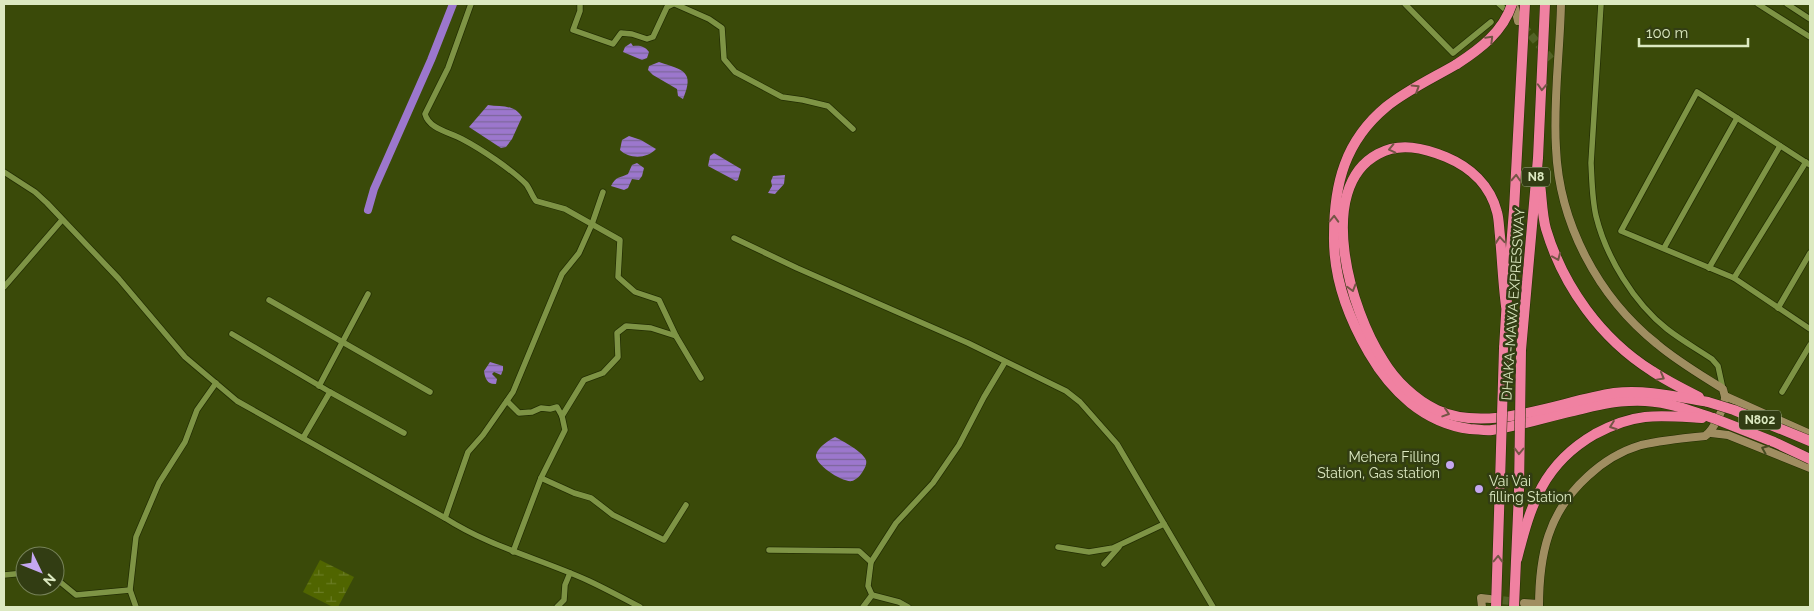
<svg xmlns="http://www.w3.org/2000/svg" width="1814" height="611" viewBox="0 0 1814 611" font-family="Raleway,sans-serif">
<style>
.wetland{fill:url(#wetland-marsh)}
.water{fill:url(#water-rules)}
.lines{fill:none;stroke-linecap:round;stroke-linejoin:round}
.canal{stroke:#9c77cd;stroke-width:8}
.secondary-tunnel{stroke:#526225;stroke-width:8;stroke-dasharray:8 4;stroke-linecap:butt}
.street-casing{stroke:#232e03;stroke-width:7}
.secondary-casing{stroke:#232e03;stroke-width:9}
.highway-casing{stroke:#232e03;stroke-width:11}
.street{stroke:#7e9445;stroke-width:5.5}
.secondary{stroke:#a08e61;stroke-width:8}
.highway{stroke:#f081a1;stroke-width:10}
.highway-bridge-casing{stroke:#232e03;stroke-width:11;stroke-linecap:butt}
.highway-bridge{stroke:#f081a1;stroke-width:10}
.oneway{stroke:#745545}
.oneway2{stroke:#484d23}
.poi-dot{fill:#c5a7f1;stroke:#323d13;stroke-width:2}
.labels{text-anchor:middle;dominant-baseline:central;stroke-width:5;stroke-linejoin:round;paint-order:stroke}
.shield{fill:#323d13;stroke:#a9b58d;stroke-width:1}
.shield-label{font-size:12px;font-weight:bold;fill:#dce9c1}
.street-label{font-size:14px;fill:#dce9c1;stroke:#323d13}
.poi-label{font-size:14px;fill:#dce9c1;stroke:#323d13;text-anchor:end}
</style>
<defs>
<pattern id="wetland-marsh" width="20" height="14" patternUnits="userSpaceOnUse" patternTransform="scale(1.25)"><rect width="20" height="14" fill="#506500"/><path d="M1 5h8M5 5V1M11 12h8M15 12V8" fill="none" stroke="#697b23"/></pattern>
<pattern id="water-rules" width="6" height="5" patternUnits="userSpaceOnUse" patternTransform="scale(1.25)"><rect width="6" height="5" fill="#9c77cd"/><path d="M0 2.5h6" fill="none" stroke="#7c669a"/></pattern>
</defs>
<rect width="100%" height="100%" fill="#3a4a09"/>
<!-- wetland -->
<path class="wetland" d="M 320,560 L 354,577 L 338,607 L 331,607 L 331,606 L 303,592 Z"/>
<!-- water -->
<g class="water">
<path d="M 631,43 L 633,46 C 639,45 645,46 649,52 L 647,58 L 642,60 L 623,52 L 625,47 Z"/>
<path d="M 659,62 C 683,70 695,71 683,99 L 678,96 L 677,89 L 653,75 L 648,70 L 649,66 Z"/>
<path d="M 488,105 C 501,107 514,104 522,117 L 512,139 L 506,147 L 501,148 L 469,127 Z"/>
<path d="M 629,136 L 641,140 L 656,149 C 647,159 629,159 620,150 L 622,140 Z"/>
<path d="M 714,153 L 741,169 L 738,180 L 736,181 L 708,166 L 710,156 Z"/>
<path d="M 637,163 L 644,168 L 642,176 L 639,180 L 632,179 L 628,188 L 624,190 L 611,186 C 616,176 620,178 628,174 L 632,165 Z"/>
<path d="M 785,175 L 784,184 L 775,194 L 768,193 L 772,186 L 771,181 L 773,176 Z"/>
<path d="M 490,362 L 503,366 L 503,370 L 501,375 L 494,372 L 492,374 L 497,379 L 496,384 C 488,385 485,379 484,371 Z"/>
<path d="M 835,437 C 843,441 863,452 866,460 C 867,464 865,468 863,471 C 861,475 856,480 852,481 C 843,483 814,464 816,455 C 818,447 829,440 835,437 Z"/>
</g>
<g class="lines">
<!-- canal -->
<path class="canal" d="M 368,210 L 374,189 L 431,60 L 453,4"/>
<!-- secondary-tunnel -->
<g class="secondary-tunnel">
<path d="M 1523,26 L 1551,59"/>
<path d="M 1491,599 L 1519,602"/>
</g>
<!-- street casing -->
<g class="street-casing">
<g id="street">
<path d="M 471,4 L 448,68 L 425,114 C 429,129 449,132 462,139 C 481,149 511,169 526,184 C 530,189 532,196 536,201 L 565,209 L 620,240 L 618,277 L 635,292 L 659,300 L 676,336"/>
<path d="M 580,4 L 580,11 L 573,30 L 613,44 L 621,33 L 632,34 L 647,39 L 653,37 L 667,7 L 673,4"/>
<path d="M 675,4 L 709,19 L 722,28 L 724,59 L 735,72 L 782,97 L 803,100 L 828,106 L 853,129"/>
<path d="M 1405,4 L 1453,53 L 1491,22"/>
<path d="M 1499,4 L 1510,14"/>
<path d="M 1601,4 L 1591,163 C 1592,180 1592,199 1596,216 C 1606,257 1634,303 1667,329 C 1681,340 1697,349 1712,359 L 1718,366 L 1723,389"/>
<path d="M 1758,4 L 1810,37"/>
<path d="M 1787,4 L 1810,19"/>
<path d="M 1810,165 L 1697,92 L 1621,231 L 1734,278 L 1810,329"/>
<path d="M 4,172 L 35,192 L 47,203 L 119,279 L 185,357 L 237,401 L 445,518 C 490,547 541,559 589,581 C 606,589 623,598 640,607"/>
<path d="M 734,238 L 797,268 L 968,343 L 1066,391 L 1080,402 L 1117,444 L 1213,607"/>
<path d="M 1664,248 L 1737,118"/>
<path d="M 1709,268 L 1780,146"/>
<path d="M 1734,278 L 1806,162"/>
<path d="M 4,287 L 62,220"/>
<path d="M 269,300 L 430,392"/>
<path d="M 1778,308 L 1810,253"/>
<path d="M 232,334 L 330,392 L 303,438"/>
<path d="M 319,386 L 368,294"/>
<path d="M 330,392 L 404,433"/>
<path d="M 1782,392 L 1810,345"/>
<path d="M 507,401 L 519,413 L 532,412 L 541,408 L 550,409 L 557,407 L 562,416 L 565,430 L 541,478 L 513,552"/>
<path d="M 562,416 L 584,380 L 603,373 L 618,357 L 617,333 L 626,326 L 651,328 L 676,336 L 701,378"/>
<path d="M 541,478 L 574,493 L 591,498 L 613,515 L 664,540 L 686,505"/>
<path d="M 445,518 L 468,452 L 483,435 L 513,392 L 562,274 L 579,253 L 592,224 L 603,192"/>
<path d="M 1058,547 L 1089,552 L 1113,548 L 1164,524"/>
<path d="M 769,550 L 859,551 L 871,562 L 868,586 L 872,595"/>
<path d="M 871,562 L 896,523 L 933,483 L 959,445 L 984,397 L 1005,362"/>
<path d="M 1104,564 L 1119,547"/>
<path d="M 4,575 L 25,573"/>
<path d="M 55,580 L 59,581 L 76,595 L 130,590"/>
<path d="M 136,607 L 130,590 L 136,537 L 159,483 L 185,442 L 197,410 L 216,383"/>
<path d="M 557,607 L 564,600 L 565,585 L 570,573"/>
<path d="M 863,607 L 872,595 L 899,602 L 908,607"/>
</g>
</g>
<!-- secondary casing -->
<g class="secondary-casing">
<g id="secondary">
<path d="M 1514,4 L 1518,21"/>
<path d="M 1725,396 L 1810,434"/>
<path d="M 1711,433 L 1728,435 L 1810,468"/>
<path d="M 1524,603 L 1539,604"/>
<path d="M 1482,607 L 1481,598 L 1490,599"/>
<path d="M 1539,607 C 1539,555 1548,512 1588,476 C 1603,462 1621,451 1641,445 C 1662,440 1684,438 1705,436 C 1713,431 1725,407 1725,397 C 1725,396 1723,390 1723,389 C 1701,375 1677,361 1657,344 C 1598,297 1559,223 1556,148 C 1553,100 1560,52 1561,4"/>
</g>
</g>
<!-- highway casing -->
<g class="highway-casing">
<g id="highway">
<path d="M 1457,64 C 1433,78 1407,90 1386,107 C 1345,141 1334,184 1334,235 C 1333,276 1348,317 1369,353 C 1391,391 1424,423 1470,429 C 1477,429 1485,431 1492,430 C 1519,426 1546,417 1573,411 C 1591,407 1610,401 1629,401 C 1660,399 1684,408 1713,418"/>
<path d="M 1540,184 C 1542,198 1542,215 1546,229 C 1563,286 1601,339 1652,371 C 1667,381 1683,389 1699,397"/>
<path d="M 1508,285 L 1514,210 L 1525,4"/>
<path d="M 1506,306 C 1503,283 1502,259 1500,236 C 1499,228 1499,219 1497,212 C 1490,185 1470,167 1446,157 C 1424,148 1400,142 1378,154 C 1314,188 1351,312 1383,360 C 1395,380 1415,400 1437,410 C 1489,434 1560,401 1614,393 C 1645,389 1678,397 1708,402"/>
<path d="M 1504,348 L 1507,299"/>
<path d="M 1521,350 L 1538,158 L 1545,4"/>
<path d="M 1517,559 C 1531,504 1543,464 1595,434 C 1610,426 1627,419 1645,417 C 1663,415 1683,417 1702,418"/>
<path d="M 1496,607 L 1500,482"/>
<path d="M 1514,607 L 1519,491"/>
</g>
</g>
<!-- street -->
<use href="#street" class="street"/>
<!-- secondary -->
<use href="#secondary" class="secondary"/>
<!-- highway -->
<use href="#highway" class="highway"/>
<!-- highway-bridge casing -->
<g class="highway-bridge-casing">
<g id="highway-bridge">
<path d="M 1457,64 C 1480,49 1503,32 1512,4"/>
<path d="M 1708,402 L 1734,410 L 1810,441"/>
<path d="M 1713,418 L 1774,442 L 1810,459"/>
<path d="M 1500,482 L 1504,348"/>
<path d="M 1519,491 L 1521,350"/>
</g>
</g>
<!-- highway-bridge -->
<use href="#highway-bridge" class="highway-bridge"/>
</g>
<!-- one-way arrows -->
<defs><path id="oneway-chevron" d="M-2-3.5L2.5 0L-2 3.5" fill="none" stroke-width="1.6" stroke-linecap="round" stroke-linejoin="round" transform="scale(1.25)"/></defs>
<g class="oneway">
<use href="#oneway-chevron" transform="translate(1490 39) rotate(-45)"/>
<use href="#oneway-chevron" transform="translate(1542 87) rotate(93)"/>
<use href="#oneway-chevron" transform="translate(1416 88) rotate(-32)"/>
<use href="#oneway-chevron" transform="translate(1392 149) rotate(167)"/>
<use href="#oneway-chevron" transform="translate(1516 178) rotate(-87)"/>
<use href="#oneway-chevron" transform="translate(1334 219) rotate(-88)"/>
<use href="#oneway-chevron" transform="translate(1500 240) rotate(-95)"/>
<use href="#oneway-chevron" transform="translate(1557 257) rotate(67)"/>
<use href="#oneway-chevron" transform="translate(1352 288) rotate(74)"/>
<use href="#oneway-chevron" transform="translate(1661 377) rotate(29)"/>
<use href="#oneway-chevron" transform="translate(1446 413) rotate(18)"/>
<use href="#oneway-chevron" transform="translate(1613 426) rotate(160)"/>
<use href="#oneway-chevron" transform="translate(1519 451) rotate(91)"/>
<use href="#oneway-chevron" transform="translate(1498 559) rotate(-88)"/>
</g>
<use class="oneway2" href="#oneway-chevron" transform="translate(1765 449) rotate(-157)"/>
<!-- markers -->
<g class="poi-dot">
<circle cx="1450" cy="465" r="5"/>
<circle cx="1479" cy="489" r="5"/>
</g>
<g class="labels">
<!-- shield labels -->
<g class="shield">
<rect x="1522" y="167.5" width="28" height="19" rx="4"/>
<rect x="1739" y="410.5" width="42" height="19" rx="4"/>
</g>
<g class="shield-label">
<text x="1536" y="177">N8</text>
<text x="1760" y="420">N802</text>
</g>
<!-- street labels -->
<g class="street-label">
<text transform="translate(1513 304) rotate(-86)">DHAKA-MAWA EXPRESSWAY</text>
</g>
<!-- poi labels -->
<g class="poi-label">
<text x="1440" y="457">Mehera Filling<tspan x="1440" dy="16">Station, Gas station</tspan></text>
<text x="1489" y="481" text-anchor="start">Vai Vai<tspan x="1489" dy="16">filling Station</tspan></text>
</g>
</g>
<!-- border -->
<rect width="1814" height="611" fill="none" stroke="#dce9c1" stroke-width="10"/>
<!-- north arrow -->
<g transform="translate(40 571) rotate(133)"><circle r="24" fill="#323d13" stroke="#768259"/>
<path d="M0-4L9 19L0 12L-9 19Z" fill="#c5a7f1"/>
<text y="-8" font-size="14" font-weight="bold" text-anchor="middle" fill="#dce9c1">N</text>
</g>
<!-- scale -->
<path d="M1639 38v8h109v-8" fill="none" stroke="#dce9c1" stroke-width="2.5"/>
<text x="1646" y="38" font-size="15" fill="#dce9c1" stroke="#323d13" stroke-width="4" paint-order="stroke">100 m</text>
</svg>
